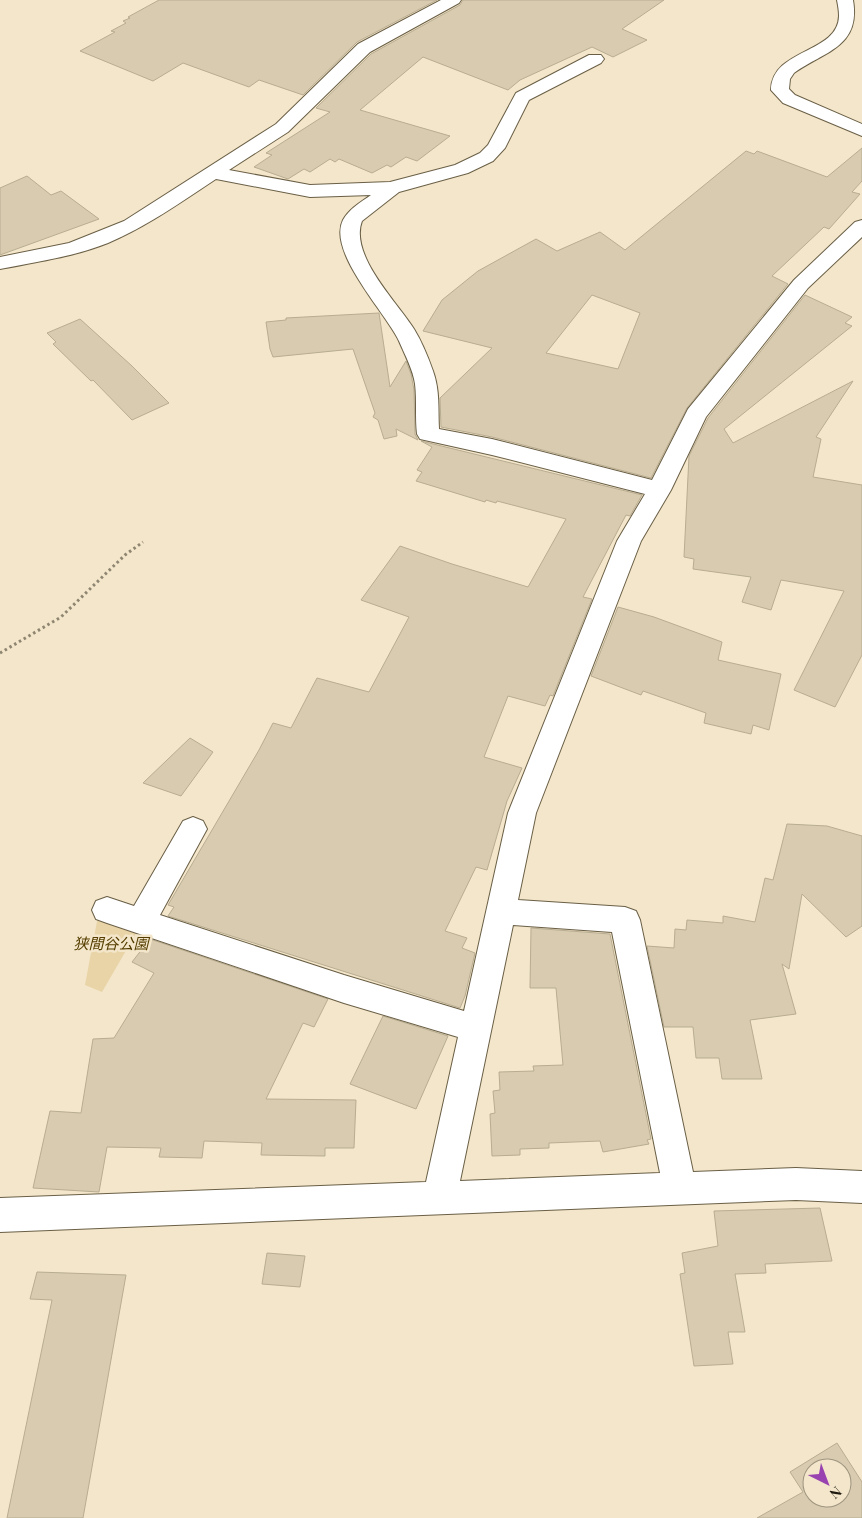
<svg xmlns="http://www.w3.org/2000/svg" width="862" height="1518" viewBox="0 0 862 1518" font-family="'Playfair Display','Noto Sans JP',serif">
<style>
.green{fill:#e9d4a7}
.building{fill:#d8cbb0;stroke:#b8ac91;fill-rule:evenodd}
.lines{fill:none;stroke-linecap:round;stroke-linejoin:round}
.minor-casing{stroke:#6a5f46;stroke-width:2}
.path{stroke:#8f8672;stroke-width:3;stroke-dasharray:2.5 3;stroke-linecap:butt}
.minor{fill:#fff;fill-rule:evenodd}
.labels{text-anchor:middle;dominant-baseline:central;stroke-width:5;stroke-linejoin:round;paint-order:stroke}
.park-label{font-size:15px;font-style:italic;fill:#553e00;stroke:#f3e6ca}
</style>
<rect width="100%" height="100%" fill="#f3e6ca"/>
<!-- green -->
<path class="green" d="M 98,916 L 138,930 L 102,992 L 85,985 Z"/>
<!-- building -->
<g class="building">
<path d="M 159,0 L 437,0 L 357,42 L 303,95 L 259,80 L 249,87 L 183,63 L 153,81 L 80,51 L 115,32 L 111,31 L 126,23 L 123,21 L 130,18 L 128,17 Z"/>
<path d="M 463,0 L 664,0 L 622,29 L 647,40 L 613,57 L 592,47 L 520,80 L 508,90 L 423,57 L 360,110 L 450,136 L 417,161 L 406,157 L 391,167 L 387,165 L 372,173 L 339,159 L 335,162 L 330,159 L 310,172 L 304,169 L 288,179 L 254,167 L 272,155 L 266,153 L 330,112 L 316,108 L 371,54 L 460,5 Z"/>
<path d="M 862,148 L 862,181 L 852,192 L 860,194 L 829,229 L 824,227 L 772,276 L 788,284 L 687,408 L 651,478 L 492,437 L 441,427 L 440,398 L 492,348 L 423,331 L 442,300 L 478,271 L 536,239 L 557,251 L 600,232 L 625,250 L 746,151 L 754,154 L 757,151 L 827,177 ZM 592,295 L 640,313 L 618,369 L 546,353 Z"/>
<path d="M 27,176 L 51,195 L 61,191 L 99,219 L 0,255 L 0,188 Z"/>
<path d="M 805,295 L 852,317 L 845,323 L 852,326 L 724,429 L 733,443 L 853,381 L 816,437 L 821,439 L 813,477 L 862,485 L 862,655 L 835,707 L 794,690 L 844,591 L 781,580 L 771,610 L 742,602 L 751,577 L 693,569 L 694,559 L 684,557 L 689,456 L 708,418 Z"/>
<path d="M 379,313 L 390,387 L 406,361 L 411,374 L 414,390 L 415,434 L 418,440 L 396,429 L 397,436 L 384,439 L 378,420 L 373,417 L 375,413 L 353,349 L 273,357 L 270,349 L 266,322 L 286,320 L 286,318 Z"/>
<path d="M 80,319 L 132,366 L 169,403 L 132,420 L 93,380 L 91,381 L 53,344 L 56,342 L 47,333 Z"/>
<path d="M 421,441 L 642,495 L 630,516 L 626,515 L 583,597 L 592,599 L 553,696 L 550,695 L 545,706 L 508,696 L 484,757 L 522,768 L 507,801 L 487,870 L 476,867 L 445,931 L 467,938 L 462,948 L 475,953 L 465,996 L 460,1008 L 168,916 L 174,907 L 168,905 L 259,750 L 273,723 L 291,728 L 317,678 L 369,692 L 409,617 L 361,600 L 400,546 L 452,564 L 528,587 L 566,519 L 497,501 L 496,503 L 486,500 L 485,502 L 416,481 L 422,472 L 417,470 L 432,447 Z"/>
<path d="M 618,607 L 654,617 L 722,642 L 718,660 L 781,674 L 769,730 L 753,725 L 751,734 L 704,723 L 706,713 L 643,691 L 641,695 L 591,676 Z"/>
<path d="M 190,738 L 213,752 L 181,796 L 143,783 Z"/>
<path d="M 787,824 L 827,826 L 862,836 L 862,926 L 846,937 L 802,894 L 789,969 L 782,964 L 796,1014 L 750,1020 L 762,1079 L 722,1079 L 719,1058 L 696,1058 L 693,1027 L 664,1027 L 647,946 L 674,948 L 675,929 L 686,930 L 687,920 L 723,923 L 723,916 L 755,922 L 765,878 L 773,880 Z"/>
<path d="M 531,928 L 610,934 L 651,1139 L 647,1140 L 649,1144 L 603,1152 L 600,1141 L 549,1143 L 549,1148 L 520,1149 L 520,1155 L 492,1156 L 490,1114 L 495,1113 L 493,1091 L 500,1090 L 499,1072 L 534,1071 L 533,1066 L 563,1065 L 556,988 L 530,988 Z"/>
<path d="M 150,939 L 328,999 L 314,1027 L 303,1023 L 266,1099 L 356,1100 L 354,1148 L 325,1148 L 325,1156 L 261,1155 L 262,1143 L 204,1141 L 202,1158 L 159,1157 L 161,1148 L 107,1147 L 99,1192 L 33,1188 L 50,1111 L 81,1113 L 93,1039 L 114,1038 L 154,973 L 132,962 Z"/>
<path d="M 383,1016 L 448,1036 L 416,1109 L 350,1084 Z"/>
<path d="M 820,1208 L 832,1261 L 765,1264 L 766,1273 L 735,1274 L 745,1332 L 728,1332 L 733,1364 L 694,1366 L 680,1274 L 685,1273 L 682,1253 L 718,1246 L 714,1211 Z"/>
<path d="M 267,1253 L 305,1256 L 300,1287 L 262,1284 Z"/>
<path d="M 37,1272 L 126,1275 L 83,1518 L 7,1518 L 52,1300 L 30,1299 Z"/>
<path d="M 837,1443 L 862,1482 L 862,1518 L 757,1518 L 803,1492 L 790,1472 ZM 812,1468 L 842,1468 L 842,1498 L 812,1498 Z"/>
</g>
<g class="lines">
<!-- minor casing -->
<g class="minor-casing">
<g id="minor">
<path d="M 441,0 L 461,0 L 459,3 L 370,52 L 288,132 L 229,170 L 310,185 L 390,182 L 455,165 L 480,153 L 488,145 L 516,93 L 589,55 L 601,55 L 604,59 L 601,63 L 529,100 L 505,148 L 493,161 L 468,173 L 399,192 L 362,221 C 349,255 397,302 414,329 C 422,342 428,357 433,371 C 440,390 438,410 439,429 L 492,439 L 652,480 L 688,409 L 794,280 L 855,222 L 862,220 L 862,237 L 808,288 L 706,417 L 671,490 L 641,541 L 536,813 L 518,900 L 625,907 L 636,911 L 640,920 L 693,1172 L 796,1168 L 862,1171 L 862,1203 L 796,1200 L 0,1232 L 0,1198 L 426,1182 L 458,1037 L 344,1003 L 107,923 L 96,919 L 92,910 L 96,901 L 107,897 L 134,906 L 183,821 L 193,817 L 203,821 L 207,829 L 160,915 L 344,975 L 464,1011 L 508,813 L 617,541 L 645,494 L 492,455 L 420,439 L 417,434 C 415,418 417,401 415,384 C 413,370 405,355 399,341 C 386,313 327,252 343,220 C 349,209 361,202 371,195 L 310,197 L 216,179 C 181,202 146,227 108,243 C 73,257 36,262 0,269 L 0,257 L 69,243 L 124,221 L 276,124 L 358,44 ZM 513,925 L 612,932 L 660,1173 L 460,1181 Z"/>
<path d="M 837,0 L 853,0 C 861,47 825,51 794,73 L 790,79 L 789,89 L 795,95 L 862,124 L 862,136 L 783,103 L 771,90 C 772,48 838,54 839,16 C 839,11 838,5 837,0 Z"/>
</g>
</g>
<!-- path -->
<path class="path" d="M 0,653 L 61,617 L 125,555 L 143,542"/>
<!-- minor -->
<use href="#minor" class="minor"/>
</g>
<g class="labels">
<!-- park labels -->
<g class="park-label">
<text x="111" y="943">狭間谷公園</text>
</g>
</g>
<!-- north arrow -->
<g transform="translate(827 1483) rotate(138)"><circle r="24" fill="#f3e6ca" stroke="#9e947f"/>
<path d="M0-4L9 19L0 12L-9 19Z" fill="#9943b0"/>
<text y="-8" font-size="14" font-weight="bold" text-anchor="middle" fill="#1e190f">N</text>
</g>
</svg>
